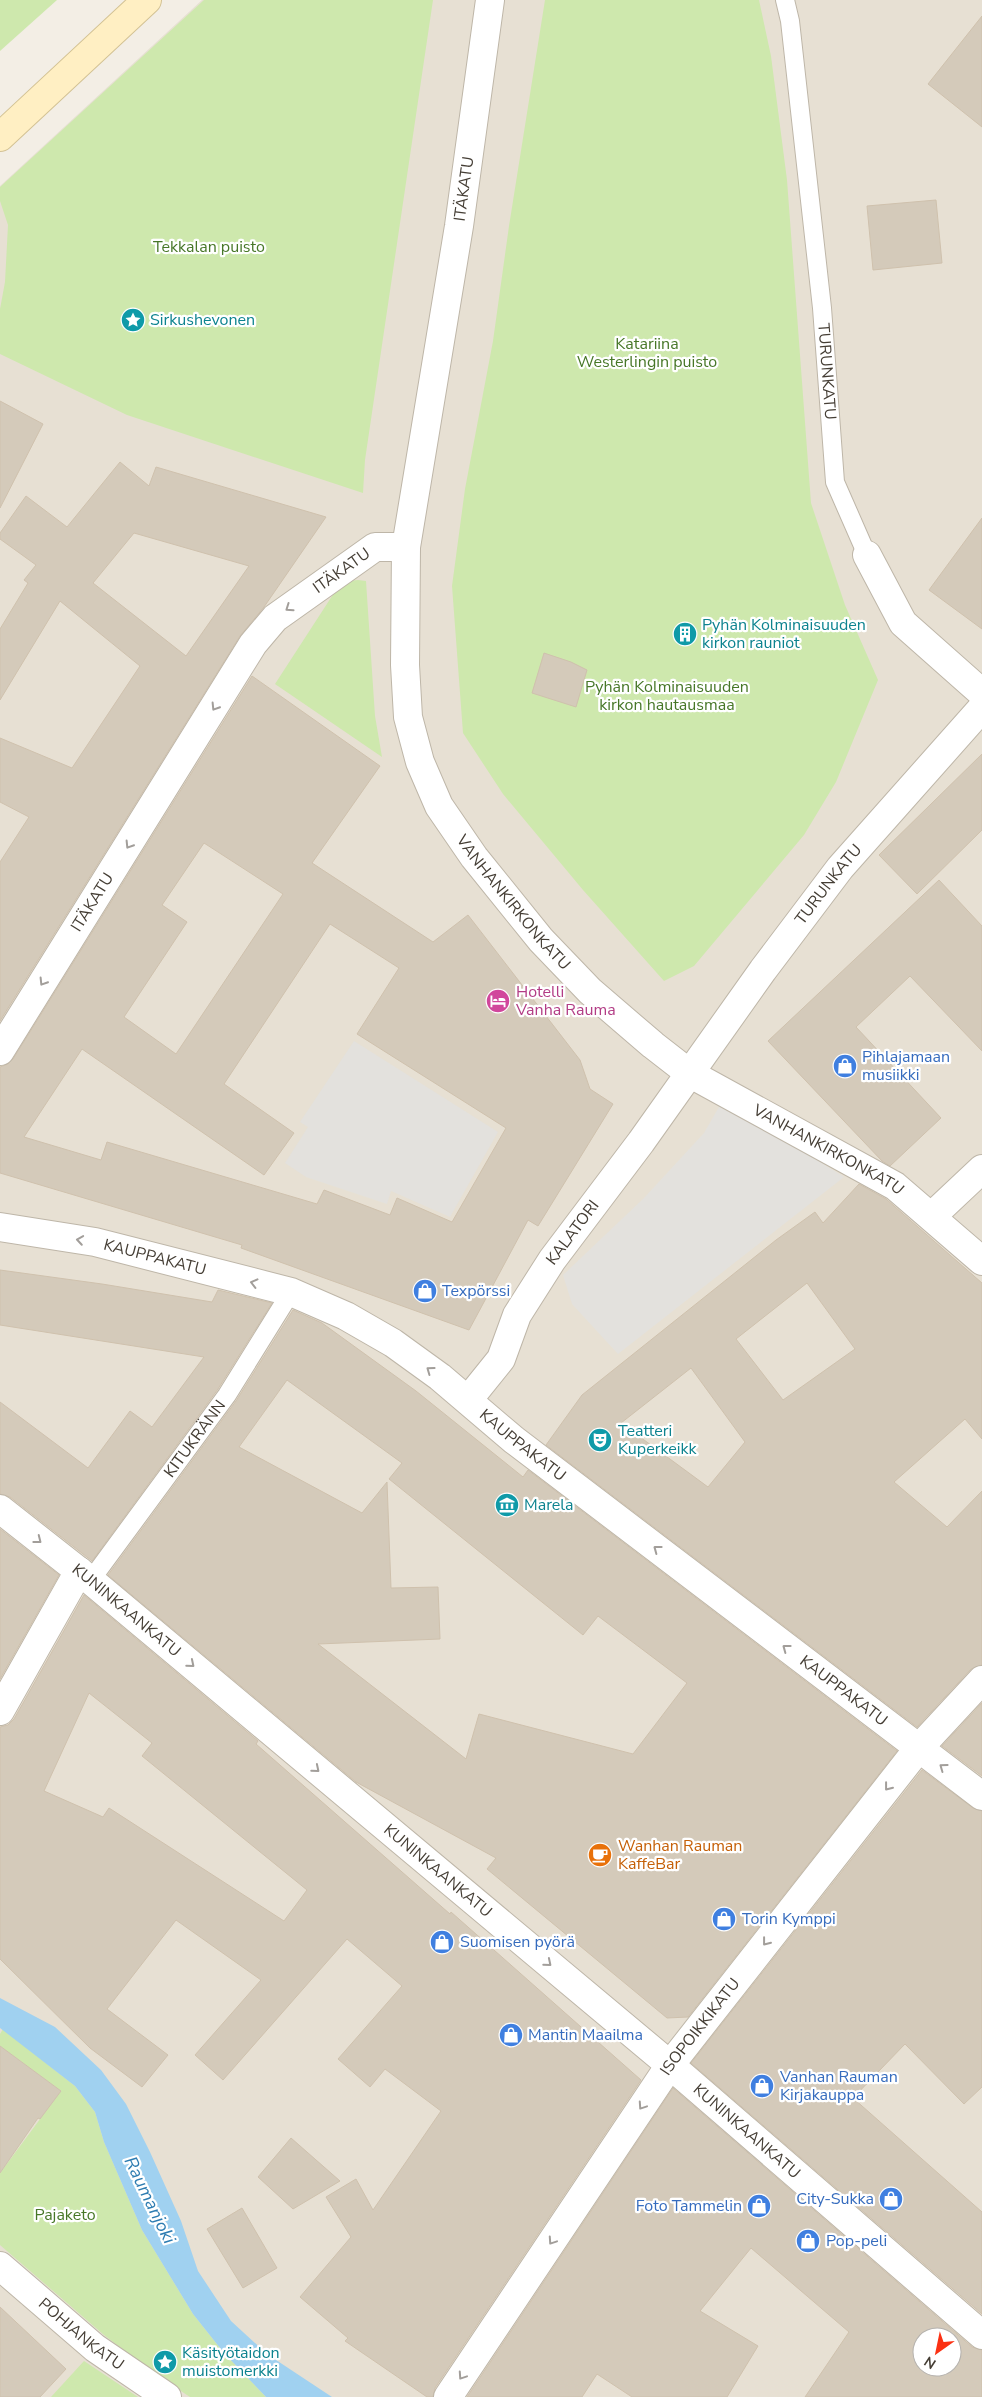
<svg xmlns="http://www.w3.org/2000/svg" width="982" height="2397" viewBox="0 0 982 2397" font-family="'Nunito Sans',sans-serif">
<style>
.residential{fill:#e7e0d3;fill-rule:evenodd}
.green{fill:#cee8ad}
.parking{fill:#e3e1dd}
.water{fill:#a0d1f0}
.building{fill:#d4caba;stroke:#cfc1ad;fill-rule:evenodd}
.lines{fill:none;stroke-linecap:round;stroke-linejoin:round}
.service-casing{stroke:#beb6a8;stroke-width:20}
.minor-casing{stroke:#beb6a8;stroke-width:30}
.secondary-casing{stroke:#d3c294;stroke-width:30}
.service{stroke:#fff;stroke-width:18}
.minor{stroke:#fff;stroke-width:28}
.secondary{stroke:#ffefc3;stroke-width:28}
.oneway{stroke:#a29e9a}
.labels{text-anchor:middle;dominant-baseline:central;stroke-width:4.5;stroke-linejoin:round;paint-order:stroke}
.street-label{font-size:16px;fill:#453e35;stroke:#fff}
.park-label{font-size:16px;fill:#477728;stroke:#fff}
.culture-label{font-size:16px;fill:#0d838f;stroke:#fff;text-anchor:start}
.hotel-label{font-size:16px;fill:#b23c85;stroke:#fff;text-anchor:start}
.shop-label{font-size:16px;fill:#366cbe;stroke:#fff;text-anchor:start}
.food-label{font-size:16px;fill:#c56008;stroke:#fff;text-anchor:start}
.water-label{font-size:18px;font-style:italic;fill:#2d7cb1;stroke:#fff}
</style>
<rect width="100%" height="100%" fill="#f3eee5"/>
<!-- residential -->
<path class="residential" d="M 202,0 L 982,0 L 982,2397 L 0,2397 L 0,186 ZM 922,2337 L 952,2337 L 952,2367 L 922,2367 Z"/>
<!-- green -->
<g class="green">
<path d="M 0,0 L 57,0 L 0,51 Z"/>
<path d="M 204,0 L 433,0 L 365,460 L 363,493 L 127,415 L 0,354 L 0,309 L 5,282 L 8,225 L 0,201 L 0,187 Z"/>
<path d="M 545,0 L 759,0 L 771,56 L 787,180 L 811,503 L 845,605 L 878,680 L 836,782 L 804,835 L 694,966 L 664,981 L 583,890 L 503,794 L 463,733 L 452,586 L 465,489 L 493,341 L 509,226 Z"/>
<path d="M 358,580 L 366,581 L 375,716 L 382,757 L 275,684 L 334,593 L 348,581 Z"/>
<path d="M 3,2029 L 75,2086 L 95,2112 L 104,2142 L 142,2230 L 193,2314 L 224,2353 L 266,2397 L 190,2397 L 155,2374 L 104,2335 L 0,2245 L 0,2173 L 61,2091 L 0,2046 L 0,2034 Z"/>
<path d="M 84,2361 L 138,2397 L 51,2397 Z"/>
</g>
<!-- parking -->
<g class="parking">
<path d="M 354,1041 L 498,1132 L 450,1217 L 391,1191 L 387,1204 L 306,1177 L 285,1163 L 308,1127 L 300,1122 Z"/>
<path d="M 723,1100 L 844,1177 L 618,1354 L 572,1304 L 563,1275 L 644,1198 L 704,1133 Z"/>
</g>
<!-- water -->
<path class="water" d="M 0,1998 L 55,2027 L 101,2070 L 126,2104 L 150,2152 L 181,2221 L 198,2271 L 231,2321 L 267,2354 L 332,2397 L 266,2397 L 224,2353 L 193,2314 L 142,2230 L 104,2142 L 95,2112 L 75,2086 L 0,2028 Z"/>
<!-- building -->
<g class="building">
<path d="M 982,16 L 982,127 L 928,84 Z"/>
<path d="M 936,200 L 942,263 L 873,270 L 867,206 Z"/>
<path d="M 0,401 L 43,424 L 0,508 Z"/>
<path d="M 120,462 L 149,486 L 156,467 L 326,517 L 264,607 L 240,636 L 0,1021 L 0,862 L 29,817 L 0,802 L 0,738 L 72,768 L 140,666 L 60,601 L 0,700 L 0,629 L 28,583 L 24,580 L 36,565 L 0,539 L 0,533 L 26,496 L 67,527 ZM 134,533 L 249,566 L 186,656 L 93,583 Z"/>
<path d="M 982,518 L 982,629 L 929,590 Z"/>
<path d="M 544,653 L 571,662 L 587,670 L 576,707 L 532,693 Z"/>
<path d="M 252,676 L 380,766 L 312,863 L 433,942 L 468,915 L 580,1060 L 590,1089 L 613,1104 L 538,1226 L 528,1220 L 469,1330 L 241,1248 L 242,1245 L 0,1173 L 0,1067 L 8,1064 L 13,1059 ZM 204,843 L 283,894 L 176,1054 L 124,1017 L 187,922 L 162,905 ZM 330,924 L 399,968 L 357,1034 L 506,1128 L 452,1222 L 397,1198 L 390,1215 L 324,1190 L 317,1204 L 107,1142 L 101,1160 L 24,1137 L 82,1049 L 264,1175 L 294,1133 L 224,1084 Z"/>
<path d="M 982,754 L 982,830 L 917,894 L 879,855 Z"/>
<path d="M 939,880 L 982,926 L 982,1051 L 910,976 L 856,1027 L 941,1118 L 890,1166 L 882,1161 L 768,1041 Z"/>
<path d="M 859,1184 L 886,1199 L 982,1283 L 982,1439 L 965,1419 L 894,1482 L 947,1527 L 982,1491 L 982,1665 L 971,1669 L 917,1727 L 546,1445 L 582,1395 L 776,1240 L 815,1212 L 823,1223 ZM 807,1283 L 855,1349 L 783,1400 L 736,1339 ZM 691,1368 L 745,1442 L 708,1487 L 621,1423 Z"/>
<path d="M 0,1270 L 102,1284 L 212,1302 L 218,1290 L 272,1303 L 218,1389 L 92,1561 L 10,1497 L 0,1494 L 0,1402 L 88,1468 L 130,1411 L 152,1427 L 204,1357 L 0,1325 Z"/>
<path d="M 293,1310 L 322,1323 L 416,1391 L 523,1477 L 528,1470 L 897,1751 L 688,2017 L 667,2018 L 487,1869 L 496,1858 L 356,1782 L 108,1575 L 236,1401 ZM 287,1380 L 402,1463 L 389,1479 L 583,1635 L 598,1616 L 687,1683 L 633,1754 L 479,1714 L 466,1759 L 318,1644 L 440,1639 L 438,1587 L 391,1588 L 387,1482 L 362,1513 L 239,1447 Z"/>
<path d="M 0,1529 L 59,1575 L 0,1679 Z"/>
<path d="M 84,1595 L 258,1741 L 256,1744 L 450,1914 L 451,1912 L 641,2080 L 435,2388 L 433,2397 L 427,2397 L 345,2341 L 348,2338 L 300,2297 L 351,2237 L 326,2197 L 356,2179 L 373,2210 L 441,2111 L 385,2069 L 370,2087 L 338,2059 L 402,1986 L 347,1939 L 223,2080 L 195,2055 L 261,1980 L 176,1920 L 107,2009 L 168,2055 L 142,2087 L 90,2048 L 0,1959 L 0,1727 L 8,1725 L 14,1719 ZM 89,1693 L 152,1743 L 142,1756 L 307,1890 L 284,1921 L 109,1808 L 103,1817 L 44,1791 Z"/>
<path d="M 982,1703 L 982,1776 L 942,1746 Z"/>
<path d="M 922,1770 L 973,1808 L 982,1811 L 982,2087 L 964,2104 L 905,2044 L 853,2098 L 982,2212 L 982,2314 L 691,2063 Z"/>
<path d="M 0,2046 L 61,2091 L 40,2119 L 38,2118 L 0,2173 Z"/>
<path d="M 673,2088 L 972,2347 L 982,2350 L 982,2397 L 805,2397 L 849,2332 L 751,2248 L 700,2311 L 758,2346 L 727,2397 L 632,2397 L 597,2374 L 582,2397 L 467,2397 ZM 922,2337 L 952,2337 L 952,2367 L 922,2367 Z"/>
<path d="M 291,2138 L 340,2181 L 293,2209 L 258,2177 Z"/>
<path d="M 242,2208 L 277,2268 L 243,2288 L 207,2229 Z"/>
<path d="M 0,2307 L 66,2369 L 40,2397 L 0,2397 Z"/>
</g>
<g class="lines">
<!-- service casing -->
<g class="service-casing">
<g id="service">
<path id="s1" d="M 785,0 L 790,21 L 822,308 L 835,482 L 867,555"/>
<path id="s2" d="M 89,1579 L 96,1573 L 227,1395 L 291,1292"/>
</g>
</g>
<!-- minor casing -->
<g class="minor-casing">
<g id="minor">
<path id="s3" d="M 490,0 L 459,226 L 406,547 L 405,665 L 408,717 L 420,762 L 439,806 L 474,857 L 541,940 L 590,991 L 653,1045 L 689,1073 L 895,1186 L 982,1261"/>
<path d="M 867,555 L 903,623 L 982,693"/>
<path id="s4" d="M 0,1051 L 253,644 L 275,618 L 375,547 L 406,547"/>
<path d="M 932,1216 L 982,1169"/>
<path id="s5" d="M 0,1227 L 95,1242 L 291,1292 L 346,1316 L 393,1343 L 440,1377 L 514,1440 L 982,1796"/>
<path id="s6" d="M 468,1400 L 501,1359 L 517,1315 L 552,1260 L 641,1142 L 763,970 L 840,868 L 982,708"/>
<path id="s7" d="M 0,1509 L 89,1579 L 670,2065 L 982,2335"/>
<path d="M 0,1711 L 79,1571"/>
<path id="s8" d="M 0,2266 L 95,2348 L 167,2397"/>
<path id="s9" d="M 448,2397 L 670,2065 L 918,1749 L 982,1680"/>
</g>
</g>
<!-- secondary casing -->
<g class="secondary-casing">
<path id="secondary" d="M 0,137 L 147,0"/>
</g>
<!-- service -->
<use href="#service" class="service"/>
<!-- minor -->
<use href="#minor" class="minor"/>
<!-- secondary -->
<use href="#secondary" class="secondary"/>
</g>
<!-- one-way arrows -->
<defs><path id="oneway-chevron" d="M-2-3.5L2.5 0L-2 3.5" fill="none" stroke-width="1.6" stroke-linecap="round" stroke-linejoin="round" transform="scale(1.25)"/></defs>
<g class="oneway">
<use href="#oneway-chevron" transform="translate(289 608) rotate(145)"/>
<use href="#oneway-chevron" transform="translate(215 707) rotate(122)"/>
<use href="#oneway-chevron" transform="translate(129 845) rotate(122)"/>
<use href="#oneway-chevron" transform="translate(43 982) rotate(122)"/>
<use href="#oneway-chevron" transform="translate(80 1240) rotate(-171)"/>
<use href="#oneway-chevron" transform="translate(254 1283) rotate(-166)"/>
<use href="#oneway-chevron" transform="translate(430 1370) rotate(-144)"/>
<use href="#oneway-chevron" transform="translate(38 1540) rotate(38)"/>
<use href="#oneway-chevron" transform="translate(657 1549) rotate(-143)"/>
<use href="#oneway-chevron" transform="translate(786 1648) rotate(-143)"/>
<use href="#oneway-chevron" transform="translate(191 1664) rotate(40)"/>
<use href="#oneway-chevron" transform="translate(943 1767) rotate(-144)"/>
<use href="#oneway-chevron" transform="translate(316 1769) rotate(40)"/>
<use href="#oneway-chevron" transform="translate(888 1787) rotate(128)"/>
<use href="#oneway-chevron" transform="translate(766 1942) rotate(128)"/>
<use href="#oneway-chevron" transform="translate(548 1963) rotate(40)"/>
<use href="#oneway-chevron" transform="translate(642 2106) rotate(124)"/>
<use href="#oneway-chevron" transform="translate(552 2241) rotate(124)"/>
<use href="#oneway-chevron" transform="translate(462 2376) rotate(124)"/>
</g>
<!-- icons -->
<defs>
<g id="sight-disc" transform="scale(1.25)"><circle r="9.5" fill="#0f9aa8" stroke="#fff"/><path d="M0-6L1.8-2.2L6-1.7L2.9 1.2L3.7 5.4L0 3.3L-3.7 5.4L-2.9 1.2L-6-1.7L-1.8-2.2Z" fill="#fff"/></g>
<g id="building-disc" transform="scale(1.25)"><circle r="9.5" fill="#0f9aa8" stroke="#fff"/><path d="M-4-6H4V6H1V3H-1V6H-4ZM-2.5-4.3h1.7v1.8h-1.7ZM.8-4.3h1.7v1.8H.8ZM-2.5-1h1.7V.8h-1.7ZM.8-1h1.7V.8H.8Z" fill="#fff"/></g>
<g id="hotel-disc" transform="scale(1.25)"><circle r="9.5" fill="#d1479c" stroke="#fff"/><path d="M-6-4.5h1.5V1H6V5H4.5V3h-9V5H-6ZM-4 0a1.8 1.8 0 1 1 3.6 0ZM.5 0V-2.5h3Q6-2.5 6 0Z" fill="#fff"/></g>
<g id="shop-disc" transform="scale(1.25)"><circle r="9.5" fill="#3f7fe0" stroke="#fff"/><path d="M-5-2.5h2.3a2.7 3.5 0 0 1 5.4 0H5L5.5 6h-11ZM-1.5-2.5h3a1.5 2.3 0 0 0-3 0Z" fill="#fff"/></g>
<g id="theatre-disc" transform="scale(1.25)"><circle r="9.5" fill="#0f9aa8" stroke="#fff"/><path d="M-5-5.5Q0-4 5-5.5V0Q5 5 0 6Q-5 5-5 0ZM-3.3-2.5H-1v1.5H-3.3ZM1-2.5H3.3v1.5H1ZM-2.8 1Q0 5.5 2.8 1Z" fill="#fff"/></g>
<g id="museum-disc" transform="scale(1.25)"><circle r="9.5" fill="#0f9aa8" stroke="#fff"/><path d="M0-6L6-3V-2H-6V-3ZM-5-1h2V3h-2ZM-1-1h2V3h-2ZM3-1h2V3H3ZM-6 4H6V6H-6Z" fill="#fff"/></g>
<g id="cafe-disc" transform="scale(1.25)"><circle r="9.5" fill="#e8710a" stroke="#fff"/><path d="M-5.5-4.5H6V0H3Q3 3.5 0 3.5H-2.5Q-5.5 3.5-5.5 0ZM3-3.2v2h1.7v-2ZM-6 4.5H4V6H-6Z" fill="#fff"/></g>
</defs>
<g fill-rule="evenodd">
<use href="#sight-disc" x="133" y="320"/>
<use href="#building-disc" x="685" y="634"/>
<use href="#hotel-disc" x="498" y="1001"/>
<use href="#shop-disc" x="845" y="1066"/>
<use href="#shop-disc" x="425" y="1291"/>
<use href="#theatre-disc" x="600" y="1440"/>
<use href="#museum-disc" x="507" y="1505"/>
<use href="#cafe-disc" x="600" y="1855"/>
<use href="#shop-disc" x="724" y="1919"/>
<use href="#shop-disc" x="442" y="1942"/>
<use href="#shop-disc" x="511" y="2035"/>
<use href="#shop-disc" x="762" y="2086"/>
<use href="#shop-disc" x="891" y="2199"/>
<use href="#shop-disc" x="759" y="2206"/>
<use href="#shop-disc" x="808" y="2241"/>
<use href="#sight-disc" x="165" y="2362"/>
</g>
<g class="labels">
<!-- street labels -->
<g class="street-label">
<text transform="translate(464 189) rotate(-82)">ITÄKATU</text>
<text stroke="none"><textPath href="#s1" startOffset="374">TURUNKATU</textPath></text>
<text stroke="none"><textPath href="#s4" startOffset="595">ITÄKATU</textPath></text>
<text stroke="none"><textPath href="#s6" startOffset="631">TURUNKATU</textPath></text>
<text stroke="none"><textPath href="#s3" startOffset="940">VANHANKIRKONKATU</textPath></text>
<text stroke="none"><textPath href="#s4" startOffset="175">ITÄKATU</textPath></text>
<text stroke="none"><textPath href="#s3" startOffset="1345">VANHANKIRKONKATU</textPath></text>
<text stroke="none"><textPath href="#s6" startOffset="199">KALATORI</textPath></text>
<text stroke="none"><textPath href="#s5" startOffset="158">KAUPPAKATU</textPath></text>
<text stroke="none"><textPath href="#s2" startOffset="176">KITUKRÄNN</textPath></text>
<text stroke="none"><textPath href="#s5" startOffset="578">KAUPPAKATU</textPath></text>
<text stroke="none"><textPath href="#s7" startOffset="162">KUNINKAANKATU</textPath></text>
<text stroke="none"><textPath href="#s5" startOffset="982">KAUPPAKATU</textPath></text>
<text stroke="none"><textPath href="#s7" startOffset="568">KUNINKAANKATU</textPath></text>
<text stroke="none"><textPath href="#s9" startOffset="448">ISOPOIKKIKATU</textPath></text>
<text stroke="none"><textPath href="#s7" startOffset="972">KUNINKAANKATU</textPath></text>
<text stroke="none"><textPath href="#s8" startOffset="106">POHJANKATU</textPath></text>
</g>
<!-- park labels -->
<g class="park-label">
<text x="209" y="247">Tekkalan puisto</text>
<text x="647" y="344">Katariina<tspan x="647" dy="18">Westerlingin puisto</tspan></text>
<text x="667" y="687">Pyhän Kolminaisuuden<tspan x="667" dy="18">kirkon hautausmaa</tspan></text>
<text x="65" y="2215">Pajaketo</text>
</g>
<!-- culture labels -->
<g class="culture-label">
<text x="150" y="320">Sirkushevonen</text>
<text x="702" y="625">Pyhän Kolminaisuuden<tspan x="702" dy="18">kirkon rauniot</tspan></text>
<text x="618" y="1431">Teatteri<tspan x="618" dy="18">Kuperkeikk</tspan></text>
<text x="524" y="1505">Marela</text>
<text x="182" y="2353">Käsityötaidon<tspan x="182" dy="18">muistomerkki</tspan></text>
</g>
<!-- hotel labels -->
<g class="hotel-label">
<text x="516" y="992">Hotelli<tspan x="516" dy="18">Vanha Rauma</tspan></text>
</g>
<!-- shop labels -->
<g class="shop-label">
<text x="862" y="1057">Pihlajamaan<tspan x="862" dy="18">musiikki</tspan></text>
<text x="442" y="1291">Texpörssi</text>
<text x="742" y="1919">Torin Kymppi</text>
<text x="460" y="1942">Suomisen pyörä</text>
<text x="528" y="2035">Mantin Maailma</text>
<text x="780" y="2077">Vanhan Rauman<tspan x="780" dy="18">Kirjakauppa</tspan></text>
<text x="874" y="2199" text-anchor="end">City-Sukka</text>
<text x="742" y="2206" text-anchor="end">Foto Tammelin</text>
<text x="826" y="2241">Pop-peli</text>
</g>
<!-- food labels -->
<g class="food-label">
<text x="618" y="1846">Wanhan Rauman<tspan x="618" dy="18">KaffeBar</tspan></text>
</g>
<!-- water labels -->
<g class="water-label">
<text transform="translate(150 2200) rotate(64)">Raumanjoki</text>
</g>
</g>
<!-- north arrow -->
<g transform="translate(937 2352) rotate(213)"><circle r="24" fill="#ffffff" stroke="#b5b2ae"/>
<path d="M0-4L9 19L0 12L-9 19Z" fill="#fb3113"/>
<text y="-8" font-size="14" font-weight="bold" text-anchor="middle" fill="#453e35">N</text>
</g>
</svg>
